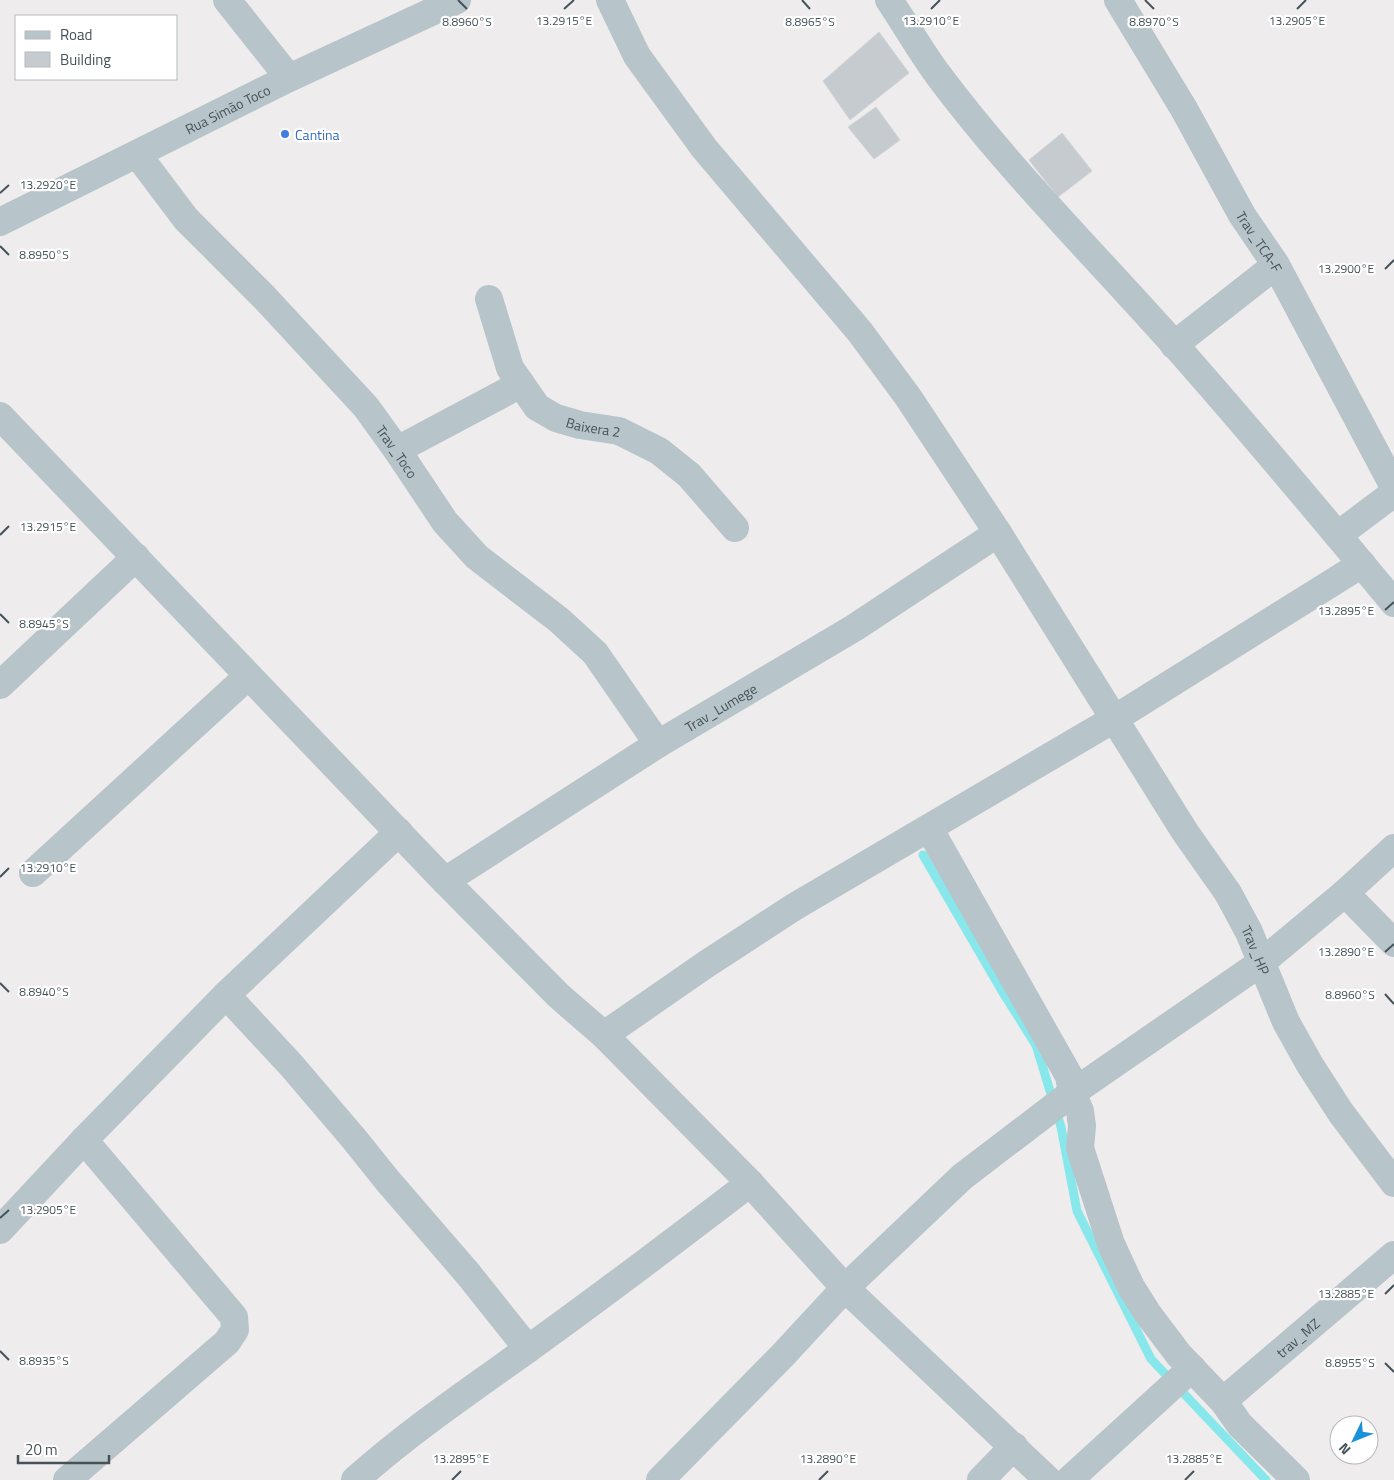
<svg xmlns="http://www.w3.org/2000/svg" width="1394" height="1480" viewBox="0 0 1394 1480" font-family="'Titillium Web',sans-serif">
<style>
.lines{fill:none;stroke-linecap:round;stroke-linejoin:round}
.stream{stroke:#87e7ea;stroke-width:9}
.building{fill:#c6cbcf;stroke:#d0d4d8}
.minor{stroke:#b7c4c9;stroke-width:28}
.tertiary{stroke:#b7c4c9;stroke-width:28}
.ticks{fill:none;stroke:#455359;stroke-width:2}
.shop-dot{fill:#3f7fe0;stroke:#fff;stroke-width:2}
.labels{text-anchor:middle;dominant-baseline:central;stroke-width:4.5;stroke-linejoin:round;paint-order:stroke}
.street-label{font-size:14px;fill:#455359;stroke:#fff}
.shop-label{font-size:14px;fill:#366cbe;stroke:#fff;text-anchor:start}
.ticks-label{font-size:12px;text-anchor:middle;fill:#455359;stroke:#fff;stroke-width:4.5;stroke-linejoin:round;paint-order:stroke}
</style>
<rect width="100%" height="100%" fill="#efeced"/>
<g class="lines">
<!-- stream -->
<path class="stream" d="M 923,855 L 1002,991 L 1036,1045 L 1061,1127 L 1077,1211 L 1151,1359 L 1266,1480"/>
</g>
<!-- building -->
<g class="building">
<path d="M 879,32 L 909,73 L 850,120 L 823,81 Z"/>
<path d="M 876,107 L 900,140 L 874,159 L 848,127 Z"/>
<path d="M 1062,133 L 1092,171 L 1058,197 L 1029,160 Z"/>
</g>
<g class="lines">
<!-- minor -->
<g class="minor">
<path d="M 227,0 L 289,78"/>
<path id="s1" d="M 610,0 L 637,56 L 704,148 L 860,332 L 908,397 L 998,533 L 1185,832 L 1228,893 L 1249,932 L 1286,1022 L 1310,1065 L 1341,1113 L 1394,1183"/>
<path d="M 889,0 C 906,25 921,52 939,76 C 1010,171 1095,255 1174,344 C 1249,429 1322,516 1394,603"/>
<path id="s2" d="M 1118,0 L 1184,109 L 1242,215 L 1276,265 L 1394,487"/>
<path id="s3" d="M 137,154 L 186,219 L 264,297 L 366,407 L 397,450 L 445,522 L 477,557 L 559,620 L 595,653 L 658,744"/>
<path id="s4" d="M 0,222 L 289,78 L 457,0"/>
<path id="s5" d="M 489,299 L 510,368 L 537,407 L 556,418 L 580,425 L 619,431 L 659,451 L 689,475 L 735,528"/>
<path d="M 1174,345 L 1276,265"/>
<path d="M 397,450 L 521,384"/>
<path d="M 1338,535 L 1394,493"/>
<path d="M 0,685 L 136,557"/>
<path d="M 929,828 L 1069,1076 L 1072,1093 L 1080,1111 L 1082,1126 L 1080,1148 L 1111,1244 L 1131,1287 L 1148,1314 L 1179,1355 L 1223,1401 L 1240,1425 L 1296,1480"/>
<path d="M 33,873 L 248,676"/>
<path id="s6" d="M 445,881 L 658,744 L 854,628 L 998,533"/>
<path d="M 1345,893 L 1394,943"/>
<path d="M 226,995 L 291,1065 L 355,1140 L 387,1180 L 469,1275 L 528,1349"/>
<path d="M 604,1035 L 705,965 L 794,907 L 1114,719 L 1362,564"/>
<path d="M 0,1230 L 84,1140 L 226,995 L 399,832"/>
<path id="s7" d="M 1223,1401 L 1394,1255"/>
<path d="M 67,1480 L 227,1342 L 235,1330 L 234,1317 L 84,1140"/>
<path d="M 355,1480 C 409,1432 469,1391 528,1349 C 603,1295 677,1239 750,1183"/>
<path d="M 660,1480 L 782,1356 L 845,1288 L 962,1177 L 1072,1093 L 1262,962 L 1345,893 L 1394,848"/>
<path d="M 981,1480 L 1014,1446"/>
<path d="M 1069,1480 L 1192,1368"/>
</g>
<!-- tertiary -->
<path class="tertiary" d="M 0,416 L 445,881 L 559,996 L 604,1035 L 750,1183 L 845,1288 L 1048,1480"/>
</g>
<!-- ticks -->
<path class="ticks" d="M 458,0 L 467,9M 802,0 L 810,9M 1145,0 L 1154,9M 564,9 L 574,0M 931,9 L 940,0M 1297,9 L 1306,0M 0,193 L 9,185M 0,246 L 9,255M 1385,269 L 1394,260M 0,535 L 9,526M 1385,610 L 1394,602M 0,614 L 9,623M 0,877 L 9,868M 1385,952 L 1394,944M 0,983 L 9,992M 1385,994 L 1394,1004M 0,1218 L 9,1210M 1385,1294 L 1394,1285M 0,1351 L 9,1360M 1385,1363 L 1394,1372M 452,1480 L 461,1471M 819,1480 L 828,1471M 1185,1480 L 1194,1471"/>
<!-- markers -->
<circle class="shop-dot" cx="285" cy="134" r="5"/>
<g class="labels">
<!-- street labels -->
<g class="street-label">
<text stroke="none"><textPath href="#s4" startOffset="254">Rua Simão Toco</textPath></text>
<text stroke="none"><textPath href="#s2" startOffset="280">Trav_TCA-F</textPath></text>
<text stroke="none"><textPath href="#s5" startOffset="180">Baixera 2</textPath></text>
<text stroke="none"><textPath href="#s3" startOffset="396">Trav_Toco</textPath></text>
<text stroke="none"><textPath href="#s6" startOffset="326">Trav_Lumege</textPath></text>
<text stroke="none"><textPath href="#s1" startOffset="1152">Trav_HP</textPath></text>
<text stroke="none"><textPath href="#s7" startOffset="98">trav_MZ</textPath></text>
</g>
<!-- shop labels -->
<g class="shop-label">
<text x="295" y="134">Cantina</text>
</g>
</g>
<g class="ticks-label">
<text x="564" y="25">13.2915°E</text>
<text x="931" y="25">13.2910°E</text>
<text x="1297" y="25">13.2905°E</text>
<text x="467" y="26">8.8960°S</text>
<text x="810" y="26">8.8965°S</text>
<text x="1154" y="26">8.8970°S</text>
<text x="48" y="189">13.2920°E</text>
<text x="44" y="259">8.8950°S</text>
<text x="1346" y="273">13.2900°E</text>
<text x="48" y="531">13.2915°E</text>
<text x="1346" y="615">13.2895°E</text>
<text x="44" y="628">8.8945°S</text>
<text x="48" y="872">13.2910°E</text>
<text x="1346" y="956">13.2890°E</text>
<text x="44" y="996">8.8940°S</text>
<text x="1350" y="999">8.8960°S</text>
<text x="48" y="1214">13.2905°E</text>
<text x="1346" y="1298">13.2885°E</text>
<text x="44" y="1365">8.8935°S</text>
<text x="1350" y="1367">8.8955°S</text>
<text x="461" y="1463">13.2895°E</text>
<text x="828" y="1463">13.2890°E</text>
<text x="1194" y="1463">13.2885°E</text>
</g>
<!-- legend -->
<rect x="15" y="15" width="162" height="65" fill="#ffffff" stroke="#b5babd"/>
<rect x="25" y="31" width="25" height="8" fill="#b7c4c9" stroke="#b5babd"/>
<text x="60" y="40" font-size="15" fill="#455359">Road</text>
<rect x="25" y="52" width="25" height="15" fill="#c6cbcf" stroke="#b5babd"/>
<text x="60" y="65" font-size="15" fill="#455359">Building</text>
<!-- north arrow -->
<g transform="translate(1354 1440) rotate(227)"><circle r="24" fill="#ffffff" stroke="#b5babd"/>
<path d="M0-4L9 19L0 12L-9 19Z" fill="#1a91db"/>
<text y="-8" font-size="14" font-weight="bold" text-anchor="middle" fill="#455359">N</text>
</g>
<!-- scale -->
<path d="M18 1455v8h91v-8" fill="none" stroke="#455359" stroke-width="2.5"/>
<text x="25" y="1455" font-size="15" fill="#455359" stroke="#ffffff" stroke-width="4" paint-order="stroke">20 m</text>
</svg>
